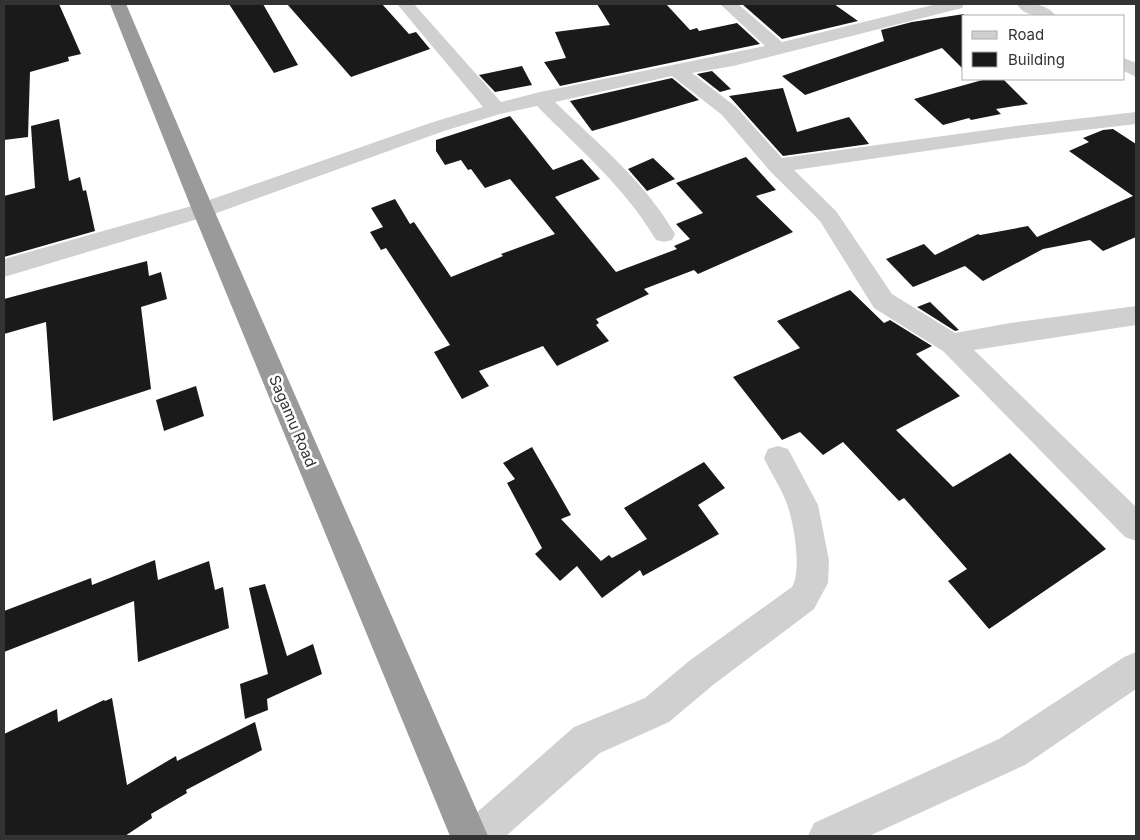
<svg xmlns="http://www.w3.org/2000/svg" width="1140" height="840" viewBox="0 0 1140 840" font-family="Inter,sans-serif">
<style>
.building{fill:#1a1a1a}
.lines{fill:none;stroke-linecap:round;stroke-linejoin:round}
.minor{fill:#d0d0d0;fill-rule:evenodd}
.highway{fill:#9a9a9a;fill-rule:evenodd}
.labels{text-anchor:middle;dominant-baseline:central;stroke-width:5;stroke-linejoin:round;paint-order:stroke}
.street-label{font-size:15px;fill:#333;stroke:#fff}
</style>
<rect width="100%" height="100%" fill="#fff"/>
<!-- building -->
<g class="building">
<path d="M 4,4 L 59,4 L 81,54 L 68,57 L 69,61 L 30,72 L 28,137 L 4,140 Z"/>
<path d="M 229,4 L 263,4 L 298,65 L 274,73 Z"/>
<path d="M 287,4 L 382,4 L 409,34 L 416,32 L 430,49 L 351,77 Z"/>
<path d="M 597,4 L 666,4 L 690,30 L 697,28 L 699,31 L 737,23 L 760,44 L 560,86 L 544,62 L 566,58 L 555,32 L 610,25 Z"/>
<path d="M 742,4 L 834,4 L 858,21 L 782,39 Z"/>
<path d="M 964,14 L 964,70 L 942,48 L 805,95 L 782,76 L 884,41 L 881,30 L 912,22 Z"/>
<path d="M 522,66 L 532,85 L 495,92 L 479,75 Z"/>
<path d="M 712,71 L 731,89 L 720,92 L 697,74 Z"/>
<path d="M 672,78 L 699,100 L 592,131 L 570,101 Z"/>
<path d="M 986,79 L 1003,79 L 1028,104 L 996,109 L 1001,114 L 971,120 L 969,118 L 943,125 L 914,99 Z"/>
<path d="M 783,88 L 797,132 L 849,117 L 869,144 L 783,156 L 729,96 Z"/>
<path d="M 510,116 L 553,170 L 582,159 L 600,179 L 555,197 L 616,272 L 677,249 L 674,246 L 690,239 L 676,224 L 703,213 L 676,183 L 746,157 L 776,190 L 756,196 L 793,232 L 698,274 L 694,270 L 644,289 L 649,294 L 596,319 L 599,323 L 596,325 L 609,341 L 557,366 L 543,346 L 479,371 L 489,386 L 462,399 L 434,352 L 450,345 L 386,248 L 381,250 L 370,232 L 383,227 L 371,208 L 395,199 L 410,224 L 414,222 L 451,277 L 503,256 L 501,254 L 555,234 L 510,179 L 485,188 L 471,169 L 468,170 L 461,160 L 445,165 L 436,151 L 436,140 Z"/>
<path d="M 59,119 L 69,181 L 80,177 L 83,191 L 86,190 L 95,231 L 4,257 L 4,196 L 35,188 L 31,126 Z"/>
<path d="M 1113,129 L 1136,144 L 1136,237 L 1103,251 L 1090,240 L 1043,249 L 983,281 L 965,266 L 913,287 L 886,259 L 924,244 L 935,255 L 978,234 L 980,235 L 1028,226 L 1037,237 L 1133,196 L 1069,151 L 1089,142 L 1083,138 L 1103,130 Z"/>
<path d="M 653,158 L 675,179 L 647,191 L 628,169 Z"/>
<path d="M 147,261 L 149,276 L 161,272 L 167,299 L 141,307 L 151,389 L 53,421 L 46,322 L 4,334 L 4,299 Z"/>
<path d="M 850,290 L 884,323 L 890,320 L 932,346 L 916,354 L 960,396 L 896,430 L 953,487 L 1010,453 L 1106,549 L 989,629 L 948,581 L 967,569 L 904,498 L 899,501 L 843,442 L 823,455 L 800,432 L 782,440 L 733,377 L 800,348 L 777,321 Z"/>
<path d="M 930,302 L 959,330 L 955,331 L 917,307 Z"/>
<path d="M 196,386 L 204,416 L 164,431 L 156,400 Z"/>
<path d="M 532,447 L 571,515 L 561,519 L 601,561 L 609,555 L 612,558 L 647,539 L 624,508 L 704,462 L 725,488 L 698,505 L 719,534 L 643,576 L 640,570 L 602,598 L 577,566 L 560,581 L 535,554 L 542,548 L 507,483 L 515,479 L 503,463 Z"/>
<path d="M 155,560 L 158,580 L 209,561 L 215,590 L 223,587 L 229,628 L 138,662 L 134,601 L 4,652 L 4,611 L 91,578 L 92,585 Z"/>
<path d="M 265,584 L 287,656 L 313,644 L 322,674 L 267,699 L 268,710 L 245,719 L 240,684 L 268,674 L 249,588 Z"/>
<path d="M 112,698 L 127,785 L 176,756 L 177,761 L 255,722 L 262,750 L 186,790 L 187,793 L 151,814 L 152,818 L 125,836 L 4,836 L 4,734 L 57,709 L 58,722 L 104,700 L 105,701 Z"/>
</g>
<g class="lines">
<!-- minor -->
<g class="minor">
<path d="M 397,4 L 414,4 L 501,102 L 540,92 L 765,46 L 720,4 L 738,4 L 782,42 L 937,4 L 964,4 L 962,8 L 733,66 L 692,73 L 736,107 L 782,158 L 1024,125 L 1136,112 L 1136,124 L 1024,137 L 794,170 L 836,211 L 892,294 L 955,333 L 1010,323 L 1136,306 L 1136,325 L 974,350 L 1136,507 L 1136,541 L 1125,537 L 943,351 L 874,308 L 820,221 L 770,171 L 722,115 L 672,76 L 555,102 C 600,146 643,179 675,234 L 672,240 L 664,242 L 656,240 C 624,186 580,150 537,106 L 500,114 L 444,131 L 211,215 L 4,277 L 4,259 L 195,205 L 430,123 L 483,107 Z"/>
<path d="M 1017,4 C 1031,4 1047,3 1056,16 C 1042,17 1024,17 1017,4 Z"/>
<path d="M 1124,58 L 1136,63 L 1136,77 L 1124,71 Z"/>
<path d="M 778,446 L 788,449 L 818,505 L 829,560 L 828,583 L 814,609 L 713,685 L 669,722 L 600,753 L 506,836 L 459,836 L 465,823 L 574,727 L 645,698 L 689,661 L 792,587 C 802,571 794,525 788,507 C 783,490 771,474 764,458 L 768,449 Z"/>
<path d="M 1136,652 L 1136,689 L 1025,765 L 869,836 L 808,836 L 814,823 L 999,739 L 1124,657 Z"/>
</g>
<!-- highway -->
<path class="highway" d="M 110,4 L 126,4 L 214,210 L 488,836 L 450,836 L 192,210 Z"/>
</g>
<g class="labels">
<!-- street labels -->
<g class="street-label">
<text transform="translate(293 421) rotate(67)">Sagamu Road</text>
</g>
</g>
<!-- border -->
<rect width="1140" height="840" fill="none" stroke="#333333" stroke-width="10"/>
<!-- legend -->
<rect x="962" y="15" width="162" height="65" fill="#ffffff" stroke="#adadad"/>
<rect x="972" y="31" width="25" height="8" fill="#d0d0d0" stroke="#adadad"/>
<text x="1008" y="40" font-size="15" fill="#333333">Road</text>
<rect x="972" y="52" width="25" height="15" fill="#1a1a1a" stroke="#adadad"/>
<text x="1008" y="65" font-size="15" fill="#333333">Building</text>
</svg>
